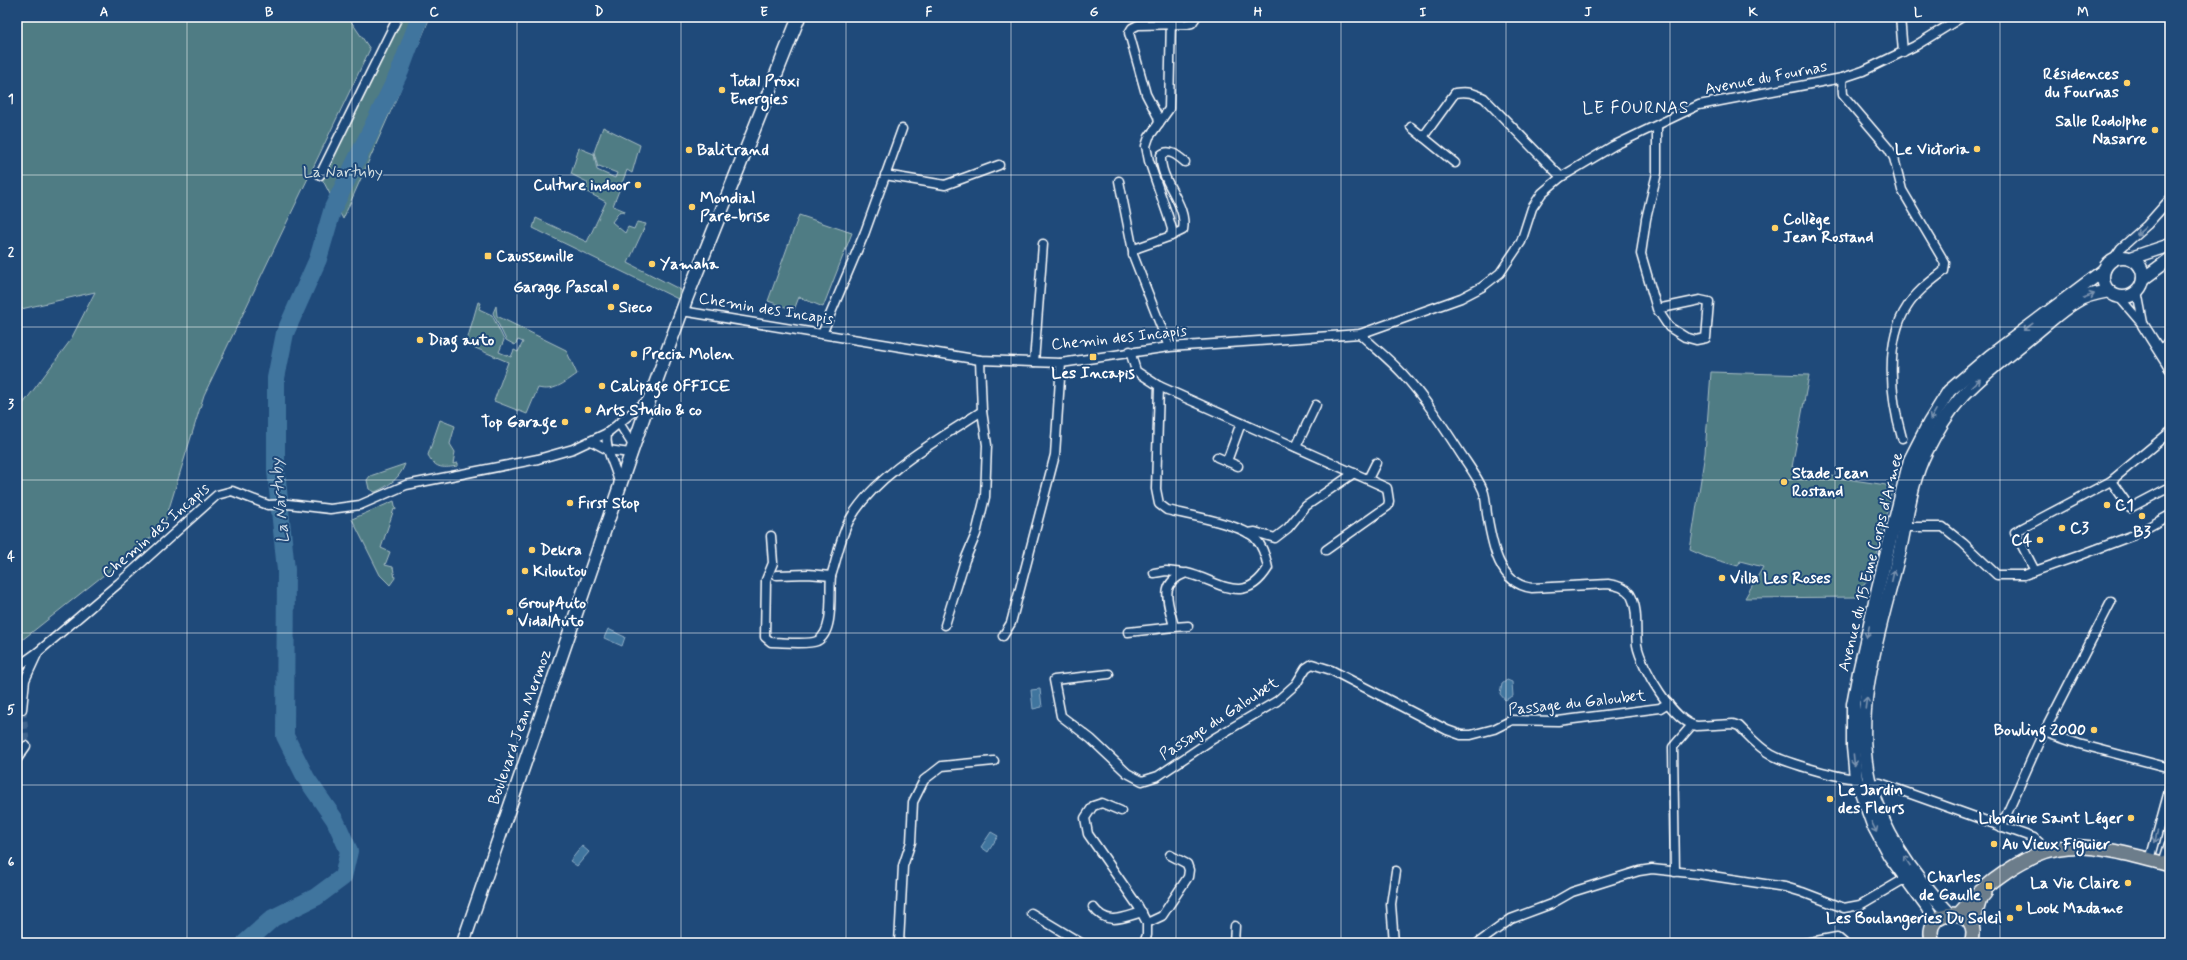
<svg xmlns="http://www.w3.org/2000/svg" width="2187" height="960" viewBox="0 0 2187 960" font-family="Mynerve,sans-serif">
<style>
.green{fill:#4f7b84;stroke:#a7bdc2}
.water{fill:#41749e;stroke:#8dacc5}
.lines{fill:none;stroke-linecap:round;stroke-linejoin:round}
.river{stroke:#41749e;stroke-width:18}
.minor-tunnel{stroke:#41658e;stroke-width:8;stroke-dasharray:8 4;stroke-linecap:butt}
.minor-casing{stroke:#fff;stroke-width:11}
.tertiary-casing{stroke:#fff;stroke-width:13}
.secondary-casing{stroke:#fff;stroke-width:15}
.primary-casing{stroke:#fff;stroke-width:16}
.minor{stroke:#1f4a7a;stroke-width:8}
.tertiary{stroke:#1f4a7a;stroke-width:10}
.secondary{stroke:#1f4a7a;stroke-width:12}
.primary{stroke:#6c7d8b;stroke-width:13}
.oneway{stroke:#7992af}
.grid{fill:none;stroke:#fff;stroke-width:1;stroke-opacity:0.55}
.poi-dot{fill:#ffd166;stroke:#1f4a7a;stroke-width:1.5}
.labels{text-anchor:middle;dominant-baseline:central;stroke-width:4;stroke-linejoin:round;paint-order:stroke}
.poi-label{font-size:16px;font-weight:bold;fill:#fff;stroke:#1f4a7a;text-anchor:start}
.street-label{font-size:16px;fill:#fff;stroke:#1f4a7a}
.park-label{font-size:16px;fill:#d3dee0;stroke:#1f4a7a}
.neighbourhood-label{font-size:17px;letter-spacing:1px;fill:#fff;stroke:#1f4a7a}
.water-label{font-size:17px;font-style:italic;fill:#d0dce7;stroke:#1f4a7a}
.neatline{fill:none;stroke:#fff;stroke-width:1.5}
.grid-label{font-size:13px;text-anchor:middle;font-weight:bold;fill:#fff}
</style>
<rect width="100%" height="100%" fill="#1f4a7a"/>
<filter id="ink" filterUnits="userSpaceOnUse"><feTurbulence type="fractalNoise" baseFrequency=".025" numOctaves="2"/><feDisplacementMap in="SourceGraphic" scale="8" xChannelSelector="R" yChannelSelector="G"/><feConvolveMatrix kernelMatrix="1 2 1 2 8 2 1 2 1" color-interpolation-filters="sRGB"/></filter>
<g filter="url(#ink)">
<!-- green -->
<g class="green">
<path d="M 17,17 L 348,17 L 370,49 L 204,395 L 163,528 L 17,644 L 17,412 L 70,341 L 95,292 L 17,310 Z"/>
<path d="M 398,17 L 430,17 L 397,97 L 343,219 L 320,175 Z"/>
<path d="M 603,127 L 640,145 L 632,173 L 627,170 L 613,206 L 625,211 L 624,213 L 620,211 L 612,222 L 625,233 L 628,227 L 634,229 L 637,222 L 646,224 L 628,263 L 681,290 L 678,299 L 533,228 L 536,218 L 587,242 L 606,202 L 587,192 L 587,182 L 571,174 L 579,148 L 594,154 L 597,170 L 615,178 L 617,173 L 599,166 L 598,168 L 594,152 Z"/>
<path d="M 799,215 L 852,233 L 823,307 L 799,297 L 794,310 L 768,301 Z"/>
<path d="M 478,302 L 481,303 L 479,309 L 492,315 L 504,340 L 499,352 L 511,357 L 514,350 L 518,352 L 523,342 L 518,340 L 515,345 L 506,340 L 493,313 L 496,306 L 497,316 L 566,350 L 577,374 C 564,383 554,392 538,388 L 527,414 L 494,401 L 508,362 L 466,344 Z"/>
<path d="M 1711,372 L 1809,375 L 1792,467 L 1840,478 L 1893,486 L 1872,576 L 1861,588 L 1859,597 L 1745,598 L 1763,567 L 1740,561 L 1738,566 L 1706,557 L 1690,550 L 1705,453 Z"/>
<path d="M 440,420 L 455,426 L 450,444 L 455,452 L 453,464 L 458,463 L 458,466 C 444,468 436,470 428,455 Z"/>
<path d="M 405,464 C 400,478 389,486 375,492 L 369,489 L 367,480 L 370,476 Z"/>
<path d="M 394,501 L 396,510 L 394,509 L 381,548 L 390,552 L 385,565 L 393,567 L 395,578 L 390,585 L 380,575 L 352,519 Z"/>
</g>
<!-- water -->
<g class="water">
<path d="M 608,629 L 625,637 L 622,646 L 604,638 Z"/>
<path d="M 1507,680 L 1512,682 L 1513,696 L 1505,700 L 1500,694 L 1502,684 Z"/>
<path d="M 1040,689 L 1042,707 L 1033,709 L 1031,690 Z"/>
<path d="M 991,832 L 998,836 L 988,852 L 981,847 Z"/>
<path d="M 582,846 L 589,852 L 577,866 L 570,861 Z"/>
</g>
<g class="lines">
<!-- river -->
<path class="river" d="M 245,943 L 273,918 L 316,897 L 343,877 L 349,851 L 335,820 L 306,778 L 285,736 L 286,570 L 276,470 L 276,378 L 285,333 L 318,259 L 333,208 L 400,71 L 420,17"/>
<!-- minor-tunnel -->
<path class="minor-tunnel" d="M 22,709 L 26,746"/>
<!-- minor casing -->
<g class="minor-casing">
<g id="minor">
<path d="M 1900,17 L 1903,52"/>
<path d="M 1842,78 L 1843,95 L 1889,149 L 1894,158 L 1902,190 L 1945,263 L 1944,271 C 1930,282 1916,292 1907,307 C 1884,341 1891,400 1902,438"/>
<path d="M 1159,123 L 1158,117 L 1146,94 L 1129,33 L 1132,28 L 1138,25 L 1187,24 L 1192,23 L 1196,17"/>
<path d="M 1411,127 L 1455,163"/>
<path d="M 1423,137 L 1455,93 C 1467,91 1474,93 1484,98 L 1561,177"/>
<path d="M 320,175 L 398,17"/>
<path d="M 885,175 L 945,185 L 999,165"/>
<path d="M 1119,181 L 1133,251"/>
<path d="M 1171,236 L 1183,230 C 1188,203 1159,182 1161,155 C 1169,148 1178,156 1185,162"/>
<path d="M 2114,258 L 2121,248 L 2147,225 L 2170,199"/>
<path d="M 2137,291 L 2143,323"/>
<path d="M 2119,297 L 2143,325"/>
<path d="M 1657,309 L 1700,300 L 1709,302 L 1706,338 L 1696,340 L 1685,337 L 1669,327 L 1657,309 L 1641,254 L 1646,219 L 1657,173 L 1657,126"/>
<path d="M 682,311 L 980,360 L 1061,363 L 1169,347 L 1360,334 L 1461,298 L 1482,287 L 1500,273 L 1521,242 L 1532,208 L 1542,193 L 1561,177 L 1613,146 L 1699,105 L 1842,78 L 1863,71 L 1915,46 L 1962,17"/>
<path d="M 822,334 L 865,232 L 902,129"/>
<path d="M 1360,334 C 1374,347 1389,359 1402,373 C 1425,398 1443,426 1461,454 C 1469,466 1478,478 1483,490 C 1486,497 1486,507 1487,514 C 1492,543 1498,584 1532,588 L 1608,584 C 1616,585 1625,587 1630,594 C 1639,609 1635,629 1637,645 C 1641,667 1674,723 1697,726 L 1733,724 L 1739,726 C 1749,736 1759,748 1772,755 C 1784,762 1845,780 1856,778"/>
<path d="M 1169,347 L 1133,255 L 1133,251 L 1137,248 L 1171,236 L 1172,229 L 1168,216 L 1149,161 L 1146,146 L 1149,137 L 1169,109 L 1171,17"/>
<path d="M 2158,349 L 2170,343"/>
<path d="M 1130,351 L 1136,371 L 1159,386 L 1387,488 L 1389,501 L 1388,506 L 1326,550"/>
<path d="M 1034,362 L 1043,244"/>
<path d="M 619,423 L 633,445"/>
<path d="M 607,433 C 604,450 616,466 619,483"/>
<path d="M 591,441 L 608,450 L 630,453"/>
<path d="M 1296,447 L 1316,405"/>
<path d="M 1217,457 L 1238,466"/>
<path d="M 1227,461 L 1241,423"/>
<path d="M 1368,479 L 1376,463"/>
<path d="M 2111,481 L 2130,508 L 2170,487"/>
<path d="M 1905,527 L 1943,527 L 1963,543 L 1997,575 L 2024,575 L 2078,556 L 2134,535 L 2170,515"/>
<path d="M 1248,533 L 1255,532 L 1275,538 L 1288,528 L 1306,506 L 1354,473"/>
<path d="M 771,536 L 773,563 L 766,580 L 765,637 L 771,642 C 782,642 808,645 817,641 C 835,632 829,592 831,576"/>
<path d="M 2035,571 L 2015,532 L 2111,481 L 2170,432"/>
<path d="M 1154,573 L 1166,571 L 1183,573"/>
<path d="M 777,575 L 808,574 L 831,576 C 837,559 840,538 849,521 C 874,475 939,439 982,411 L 980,360"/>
<path d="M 945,625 L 965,560 L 976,534 L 985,497 L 987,445 L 982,411"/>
<path d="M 1174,627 L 1188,626"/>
<path d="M 1128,632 L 1174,627 C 1169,603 1157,584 1186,573 C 1219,580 1243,608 1268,568 C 1266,557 1263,546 1255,538 C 1241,524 1187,515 1167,510 L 1159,504 L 1156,489 L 1159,386"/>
<path d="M 1003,636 L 1011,623 L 1055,455 L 1061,363"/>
<path d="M 17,667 L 38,652"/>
<path d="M 1109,674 L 1054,680 L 1061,716 L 1091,739 L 1127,773 L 1142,781 L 1158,776 L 1213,739 L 1277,701 L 1296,684 L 1306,668 L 1312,664 L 1331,670 L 1447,730 L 1461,735 L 1471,735 L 1494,729 L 1512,720 L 1558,721 L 1660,708 L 1668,703"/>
<path d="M 22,709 L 25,680 L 38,652 L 119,583 L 217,495 L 232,491 L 268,505 L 288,504 L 330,509 L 360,505 L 406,485 L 538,459 L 573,449 L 607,433 L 649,399"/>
<path d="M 2044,732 L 2079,744 L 2170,768"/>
<path d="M 17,759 L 26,746"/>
<path d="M 1870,784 L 1880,783 L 2034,838 L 2048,850"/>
<path d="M 1121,811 L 1102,803 L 1093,806 L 1085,818 L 1088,834 L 1138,906 L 1147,923 L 1147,935 L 1144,943"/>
<path d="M 2001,827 L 2039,742 L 2111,602"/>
<path d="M 2150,860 L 2170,787"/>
<path d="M 2163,863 L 2170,841"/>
<path d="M 1675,872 L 1673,747 L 1692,725"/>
<path d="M 1093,907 C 1107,926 1122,918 1142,912"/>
<path d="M 1031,913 L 1081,943"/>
<path d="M 1147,923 L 1162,916 L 1188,877 L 1189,870 L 1187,864 L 1170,855"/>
<path d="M 899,943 L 903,866 L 911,842 L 913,802 L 924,780 L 942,766 L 994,761"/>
<path d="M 1234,943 L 1235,926"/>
<path d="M 1394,943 L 1391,904 L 1396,871"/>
<path d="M 1478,943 L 1511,919 L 1551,904 L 1572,892 L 1639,871 L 1652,869 L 1699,874 L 1785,887 L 1802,892 L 1844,908 L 1860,905 L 1906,878"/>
<path d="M 1805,943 L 1837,937 L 1844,943"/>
</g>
</g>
<!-- tertiary casing -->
<g class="tertiary-casing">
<path id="tertiary" d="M 2143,325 L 2170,368"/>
</g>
<!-- secondary casing -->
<g class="secondary-casing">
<g id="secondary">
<circle cx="2123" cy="277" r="20"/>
<path d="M 2131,258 L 2170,245"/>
<path d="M 2143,279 L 2170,259"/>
<path d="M 1949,913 C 1915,878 1883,833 1870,784 C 1851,707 1882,624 1900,550 C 1907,518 1911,481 1926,452 C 1935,434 1946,415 1960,399 C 1981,375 2008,356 2033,335 C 2047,324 2061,310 2077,301 C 2086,295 2098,293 2109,291"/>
<path d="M 1935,922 L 1927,907 L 1889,855 L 1873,825 L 1856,778 L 1853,747 L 1853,704 L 1859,672 L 1878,588 L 1910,460 L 1929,423 L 1949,391 L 1990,356 L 2104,270"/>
<path d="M 463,943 L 650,398 L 687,297 L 799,17"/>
</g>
</g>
<!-- primary casing -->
<g class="primary-casing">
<g id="primary">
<path d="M 1959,914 C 1983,885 2029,849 2068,847 C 2099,845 2140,857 2170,865"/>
<path d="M 1972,926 L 1980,899 L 1985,893"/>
<path d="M 1933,943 C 1919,905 1985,904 1971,943"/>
</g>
</g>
<!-- minor -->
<use href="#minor" class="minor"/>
<!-- tertiary -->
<use href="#tertiary" class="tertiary"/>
<!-- secondary -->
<use href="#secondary" class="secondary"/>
<!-- primary -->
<use href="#primary" class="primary"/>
</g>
<!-- one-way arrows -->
<defs><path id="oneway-shaft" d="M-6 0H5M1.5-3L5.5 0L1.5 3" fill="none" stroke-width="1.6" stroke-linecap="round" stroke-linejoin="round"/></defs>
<g class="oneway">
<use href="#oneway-shaft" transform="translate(2141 231) rotate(139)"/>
<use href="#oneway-shaft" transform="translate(2089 296) rotate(-20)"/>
<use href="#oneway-shaft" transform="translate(2028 327) rotate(143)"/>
<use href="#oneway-shaft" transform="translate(1976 383) rotate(-42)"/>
<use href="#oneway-shaft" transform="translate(1933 415) rotate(120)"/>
<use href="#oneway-shaft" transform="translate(1893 576) rotate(-77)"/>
<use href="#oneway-shaft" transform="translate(1868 632) rotate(102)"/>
<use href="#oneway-shaft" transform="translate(1866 703) rotate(-83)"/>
<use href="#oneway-shaft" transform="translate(1854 760) rotate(84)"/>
<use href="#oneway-shaft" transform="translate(1874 827) rotate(64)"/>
<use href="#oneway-shaft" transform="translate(2156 837) rotate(104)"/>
<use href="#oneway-shaft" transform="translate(1907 861) rotate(-124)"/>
</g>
</g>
<!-- grid -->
<path class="grid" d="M 187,17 L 187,943M 352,17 L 352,943M 517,17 L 517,943M 681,17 L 681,943M 846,17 L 846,943M 1011,17 L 1011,943M 1176,17 L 1176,943M 1341,17 L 1341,943M 1506,17 L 1506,943M 1670,17 L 1670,943M 1835,17 L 1835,943M 2000,17 L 2000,943M 17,175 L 2170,175M 17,327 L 2170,327M 17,480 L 2170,480M 17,633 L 2170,633M 17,785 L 2170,785"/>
<!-- markers -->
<g class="poi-dot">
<circle cx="2127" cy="83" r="4"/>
<circle cx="722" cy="90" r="4"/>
<circle cx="2155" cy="130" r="4"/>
<circle cx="1977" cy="149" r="4"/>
<circle cx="689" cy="150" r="4"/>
<circle cx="638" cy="185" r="4"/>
<circle cx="692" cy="207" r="4"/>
<circle cx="1775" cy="228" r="4"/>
<rect x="484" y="252" width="8" height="8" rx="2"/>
<circle cx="652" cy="264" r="4"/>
<circle cx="616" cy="287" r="4"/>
<circle cx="611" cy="307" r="4"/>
<circle cx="420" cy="340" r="4"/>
<circle cx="634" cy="354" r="4"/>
<rect x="1089" y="353" width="8" height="8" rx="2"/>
<circle cx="602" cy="386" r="4"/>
<circle cx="588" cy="410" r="4"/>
<circle cx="565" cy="422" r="4"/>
<circle cx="1784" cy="482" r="4"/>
<circle cx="570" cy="503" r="4"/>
<circle cx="2107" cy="505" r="4"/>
<circle cx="2142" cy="516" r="4"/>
<circle cx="2062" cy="528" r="4"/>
<circle cx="2040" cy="540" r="4"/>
<circle cx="532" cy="550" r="4"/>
<circle cx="525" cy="571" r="4"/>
<circle cx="1722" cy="578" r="4"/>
<circle cx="510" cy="612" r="4"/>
<circle cx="2094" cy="730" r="4"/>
<circle cx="1830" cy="799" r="4"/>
<circle cx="2131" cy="818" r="4"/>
<circle cx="1994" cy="844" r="4"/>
<circle cx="2128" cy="883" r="4"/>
<rect x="1985" y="882" width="8" height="8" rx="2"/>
<circle cx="2019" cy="908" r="4"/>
<circle cx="2010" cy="918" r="4"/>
</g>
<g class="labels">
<!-- poi labels -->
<g class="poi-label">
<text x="2119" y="74" text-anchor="end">Résidences<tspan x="2119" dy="18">du Fournas</tspan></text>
<text x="730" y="81">Total Proxi<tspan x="730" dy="18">Energies</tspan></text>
<text x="2147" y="121" text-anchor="end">Salle Rodolphe<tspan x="2147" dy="18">Nasarre</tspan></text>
<text x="1969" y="149" text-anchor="end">Le Victoria</text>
<text x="697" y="150">Balitrand</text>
<text x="630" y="185" text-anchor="end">Culture indoor</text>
<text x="700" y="198">Mondial<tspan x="700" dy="18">Pare-brise</tspan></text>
<text x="1783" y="219">Collège<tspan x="1783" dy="18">Jean Rostand</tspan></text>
<text x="496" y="256">Caussemille</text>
<text x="660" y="264">Yamaha</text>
<text x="608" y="287" text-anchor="end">Garage Pascal</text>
<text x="619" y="307">Sieco</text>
<text x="428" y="340">Diag auto</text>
<text x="642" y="354">Precia Molen</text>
<text x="1093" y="373" text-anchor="middle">Les Incapis</text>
<text x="610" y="386">Calipage OFFICE</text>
<text x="596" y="410">Arts Studio &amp; co</text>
<text x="557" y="422" text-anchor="end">Top Garage</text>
<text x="1792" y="473">Stade Jean<tspan x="1792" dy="18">Rostand</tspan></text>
<text x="578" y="503">First Stop</text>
<text x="2115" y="505">C1</text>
<text x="2070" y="528">C3</text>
<text x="2142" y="532" text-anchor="middle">B3</text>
<text x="2032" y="540" text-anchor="end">C4</text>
<text x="540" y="550">Dekra</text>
<text x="533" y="571">Kiloutou</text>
<text x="1730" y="578">Villa Les Roses</text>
<text x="518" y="603">GroupAuto<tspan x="518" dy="18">VidalAuto</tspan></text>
<text x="2086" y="730" text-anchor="end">Bowling 2000</text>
<text x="1838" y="790">Le Jardin<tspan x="1838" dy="18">des Fleurs</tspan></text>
<text x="2123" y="818" text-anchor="end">Librairie Saint Léger</text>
<text x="2002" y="844">Au Vieux Figuier</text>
<text x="1981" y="877" text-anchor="end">Charles<tspan x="1981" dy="18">de Gaulle</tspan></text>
<text x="2120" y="883" text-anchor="end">La Vie Claire</text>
<text x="2027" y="908">Look Madame</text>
<text x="2002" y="918" text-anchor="end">Les Boulangeries Du Soleil</text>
</g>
<!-- street labels -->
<g class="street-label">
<text transform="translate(1766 78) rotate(-11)">Avenue du Fournas</text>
<text transform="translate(766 309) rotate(9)">Chemin des Incapis</text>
<text transform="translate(1119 338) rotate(-6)">Chemin des Incapis</text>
<text transform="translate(156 531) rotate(-41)">Chemin des Incapis</text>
<text transform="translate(1871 562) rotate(-76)">Avenue du 15 Eme Corps d'Armee</text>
<text transform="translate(1577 703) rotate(-6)">Passage du Galoubet</text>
<text transform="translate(1219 719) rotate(-33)">Passage du Galoubet</text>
<text transform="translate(520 727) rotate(-71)">Boulevard Jean Mermoz</text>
</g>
<!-- park labels -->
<g class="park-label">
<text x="343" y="172">La Nartuby</text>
</g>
<!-- neighbourhood labels -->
<g class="neighbourhood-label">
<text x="1636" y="108">LE FOURNAS</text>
</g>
<!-- water labels -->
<g class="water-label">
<text transform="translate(280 501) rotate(-95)">La Nartuby</text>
</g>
</g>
<!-- margin -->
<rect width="2187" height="960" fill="none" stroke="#1f4a7a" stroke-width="44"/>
<rect x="22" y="22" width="2143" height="916" class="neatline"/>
<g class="grid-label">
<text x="104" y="16">A</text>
<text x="269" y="16">B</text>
<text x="434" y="16">C</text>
<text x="599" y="16">D</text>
<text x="764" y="16">E</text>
<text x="929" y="16">F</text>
<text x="1094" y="16">G</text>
<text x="1258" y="16">H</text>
<text x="1423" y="16">I</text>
<text x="1588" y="16">J</text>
<text x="1753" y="16">K</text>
<text x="1918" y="16">L</text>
<text x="2083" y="16">M</text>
<text x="11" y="103">1</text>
<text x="11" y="256">2</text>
<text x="11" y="408">3</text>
<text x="11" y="561">4</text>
<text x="11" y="714">5</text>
<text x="11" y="866">6</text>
</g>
</svg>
